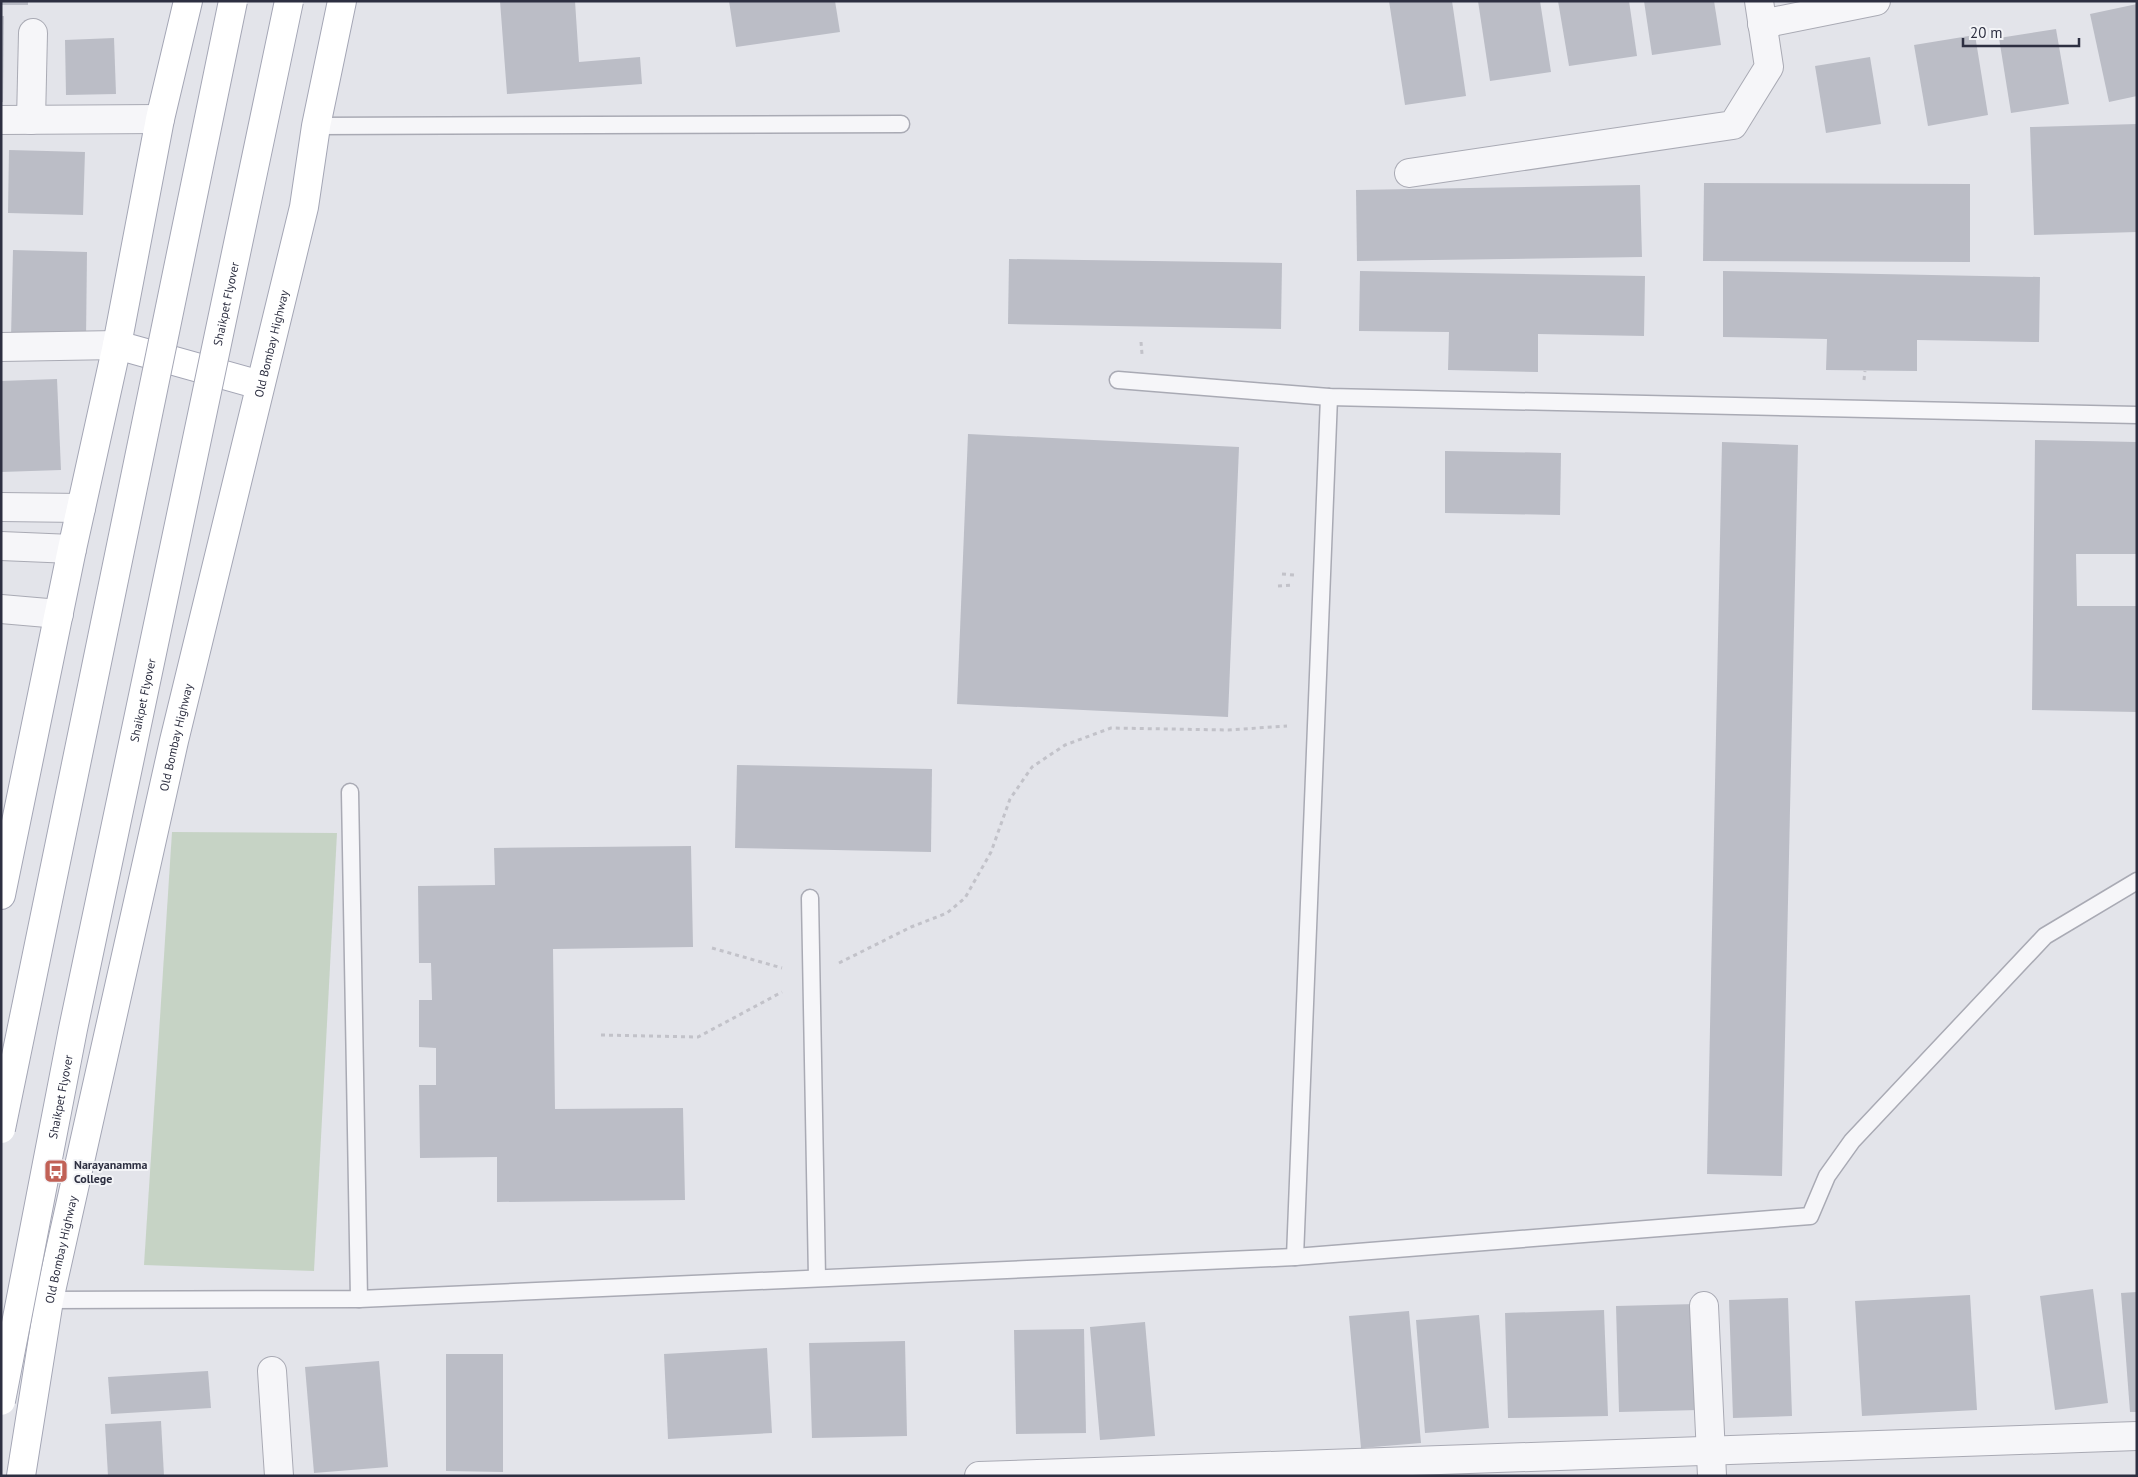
<svg xmlns="http://www.w3.org/2000/svg" width="2138" height="1477" viewBox="0 0 2138 1477" font-family="'PT Sans',sans-serif">
<style>
.green{fill:#c6d3c5}
.building{fill:#bbbdc6}
.lines{fill:none;stroke-linecap:round;stroke-linejoin:round}
.lane-casing{stroke:#a9aab4;stroke-width:19}
.street-casing{stroke:#a9aab4;stroke-width:30}
.primary-casing{stroke:#a4a6b5;stroke-width:30}
.path{stroke:#c2c2c9;stroke-width:3;stroke-dasharray:4 4;stroke-linecap:butt}
.lane{stroke:#f6f6f9;stroke-width:16}
.street{stroke:#f6f6f9;stroke-width:28}
.primary{stroke:#fff;stroke-width:28}
.primary-bridge-casing{stroke:#a4a6b5;stroke-width:30;stroke-linecap:butt}
.primary-bridge{stroke:#fff;stroke-width:28}
.labels{text-anchor:middle;dominant-baseline:central;stroke-width:4;stroke-linejoin:round;paint-order:stroke}
.street-label{font-size:12px;fill:#2d2f41;stroke:#f3f4f7}
.poi-label{font-size:12px;font-weight:bold;fill:#2d2f41;stroke:#f3f4f7;text-anchor:start}
</style>
<rect width="100%" height="100%" fill="#e3e4ea"/>
<!-- green -->
<path class="green" d="M 172,832 L 337,833 L 314,1271 L 144,1265 Z"/>
<!-- building -->
<g class="building">
<rect x="1" y="1" width="27" height="4"/>
<path d="M 500,1 L 575,1 L 579,62 L 640,57 L 642,84 L 507,94 Z"/>
<path d="M 729,1 L 835,1 L 840,32 L 736,47 Z"/>
<path d="M 1389,1 L 1452,1 L 1466,96 L 1405,105 Z"/>
<path d="M 1478,1 L 1540,1 L 1551,72 L 1490,81 Z"/>
<path d="M 1558,1 L 1629,1 L 1637,56 L 1569,66 Z"/>
<path d="M 1644,1 L 1714,1 L 1721,45 L 1652,55 Z"/>
<path d="M 2137,4 L 2137,96 L 2109,102 L 2090,14 Z"/>
<path d="M 1,16 L 4,16 L 3,102 L 1,102 Z"/>
<path d="M 2056,29 L 2069,104 L 2011,113 L 1999,38 Z"/>
<path d="M 1975,35 L 1988,115 L 1928,126 L 1914,45 Z"/>
<path d="M 114,38 L 116,94 L 66,95 L 65,40 Z"/>
<path d="M 1870,57 L 1881,124 L 1826,133 L 1815,66 Z"/>
<path d="M 2137,124 L 2137,232 L 2034,235 L 2030,127 Z"/>
<path d="M 9,150 L 85,152 L 83,215 L 8,213 Z"/>
<path d="M 1704,183 L 1970,184 L 1970,262 L 1703,261 Z"/>
<path d="M 1640,185 L 1642,257 L 1357,261 L 1356,190 Z"/>
<path d="M 13,250 L 87,252 L 86,341 L 11,338 Z"/>
<path d="M 1009,259 L 1282,263 L 1281,329 L 1008,324 Z"/>
<path d="M 1360,271 L 1645,276 L 1644,336 L 1538,334 L 1538,372 L 1448,370 L 1449,332 L 1359,331 Z"/>
<path d="M 1723,271 L 2040,277 L 2039,342 L 1917,340 L 1917,371 L 1826,370 L 1827,339 L 1723,337 Z"/>
<path d="M 57,379 L 61,470 L 1,472 L 1,381 Z"/>
<path d="M 968,434 L 1239,447 L 1228,717 L 957,704 Z"/>
<path d="M 2035,440 L 2137,442 L 2137,554 L 2076,554 L 2077,606 L 2137,606 L 2137,712 L 2032,710 Z"/>
<path d="M 1722,442 L 1798,445 L 1782,1176 L 1707,1174 Z"/>
<path d="M 1445,451 L 1561,453 L 1560,515 L 1445,513 Z"/>
<path d="M 737,765 L 932,769 L 931,852 L 735,848 Z"/>
<path d="M 691,846 L 693,947 L 553,949 L 555,1109 L 683,1108 L 685,1200 L 497,1202 L 497,1157 L 420,1158 L 419,1085 L 436,1085 L 436,1048 L 419,1047 L 419,1000 L 432,1000 L 431,963 L 419,963 L 418,886 L 495,885 L 494,848 Z"/>
<path d="M 2093,1289 L 2108,1403 L 2055,1410 L 2040,1296 Z"/>
<path d="M 2137,1292 L 2137,1412 L 2130,1412 L 2121,1293 Z"/>
<path d="M 1970,1295 L 1977,1410 L 1862,1416 L 1855,1301 Z"/>
<path d="M 1788,1298 L 1792,1416 L 1733,1418 L 1729,1300 Z"/>
<path d="M 1696,1304 L 1699,1410 L 1619,1412 L 1616,1306 Z"/>
<path d="M 1604,1310 L 1608,1416 L 1508,1418 L 1505,1313 Z"/>
<path d="M 1409,1311 L 1421,1443 L 1361,1448 L 1349,1316 Z"/>
<path d="M 1479,1315 L 1489,1428 L 1425,1433 L 1416,1320 Z"/>
<path d="M 1145,1322 L 1155,1436 L 1100,1440 L 1090,1327 Z"/>
<path d="M 1084,1329 L 1086,1433 L 1016,1434 L 1014,1330 Z"/>
<path d="M 905,1341 L 907,1436 L 812,1438 L 809,1343 Z"/>
<path d="M 767,1348 L 772,1433 L 668,1439 L 664,1354 Z"/>
<path d="M 446,1354 L 503,1354 L 503,1472 L 446,1471 Z"/>
<path d="M 379,1361 L 388,1467 L 314,1473 L 305,1367 Z"/>
<path d="M 208,1371 L 211,1408 L 111,1414 L 108,1377 Z"/>
<path d="M 161,1421 L 164,1476 L 108,1476 L 105,1424 Z"/>
</g>
<g class="lines">
<!-- lane casing -->
<g class="lane-casing">
<g id="lane">
<path d="M 316,126 L 901,124"/>
<path d="M 1118,380 L 1329,397 L 2137,415"/>
<path d="M 350,792 L 359,1299"/>
<path d="M 810,898 L 817,1278"/>
<path d="M 1295,1257 L 1329,397"/>
<path d="M 49,1300 L 359,1299 L 1295,1257 L 1810,1216 L 1827,1176 L 1852,1141 L 2045,936 L 2137,881"/>
</g>
</g>
<!-- street casing -->
<g class="street-casing">
<g id="street">
<path d="M 1762,24 L 1876,1"/>
<path d="M 1,120 L 160,119"/>
<path d="M 31,120 L 33,33"/>
<path d="M 1409,173 L 1733,125 L 1769,67 L 1759,1"/>
<path d="M 1,347 L 117,345"/>
<path d="M 1,507 L 81,508"/>
<path d="M 1,546 L 72,549"/>
<path d="M 1,609 L 59,614"/>
<path d="M 1704,1306 L 1712,1476"/>
<path d="M 272,1371 L 279,1476"/>
<path d="M 979,1476 L 2137,1436"/>
</g>
</g>
<!-- primary casing -->
<g class="primary-casing">
<g id="primary">
<path d="M 117,345 L 260,385"/>
<path d="M 1,895 L 72,549 L 117,345 L 160,119 L 188,1"/>
<path id="s1" d="M 21,1476 L 49,1300 L 174,741 L 304,207 L 316,126 L 342,1"/>
</g>
</g>
<!-- path -->
<g class="path">
<path d="M 1141,342 L 1142,354"/>
<path d="M 1864,380 L 1865,371"/>
<path d="M 1282,574 L 1294,575"/>
<path d="M 1278,586 L 1294,585"/>
<path d="M 712,948 L 782,968"/>
<path d="M 839,963 L 911,927 L 947,913 L 965,898 L 991,852 L 1010,799 L 1032,767 L 1065,745 L 1111,728 L 1228,730 L 1287,726"/>
<path d="M 601,1035 L 698,1037 L 782,992"/>
</g>
<!-- lane -->
<use href="#lane" class="lane"/>
<!-- street -->
<use href="#street" class="street"/>
<!-- primary -->
<use href="#primary" class="primary"/>
<!-- primary-bridge casing -->
<g class="primary-bridge-casing">
<g id="primary-bridge">
<path d="M 1,1129 L 233,1"/>
<path id="s2" d="M 1,1401 L 73,1029 L 289,1"/>
</g>
</g>
<!-- primary-bridge -->
<use href="#primary-bridge" class="primary-bridge"/>
</g>
<!-- icons -->
<defs>
<g id="bus-square" transform="scale(1.25)"><rect x="-9" y="-9" width="18" height="18" rx="4" fill="#c16156" stroke="#f3f4f7"/><path d="M-5-6H5V4H4V6H2V4H-2V6H-4V4H-5ZM-3.5-4V0h7V-4ZM-3.5 1.2v1.5H-2V1.2ZM2 1.2v1.5H3.5V1.2Z" fill="#fff"/></g>
</defs>
<g fill-rule="evenodd">
<use href="#bus-square" x="56" y="1171"/>
</g>
<g class="labels">
<!-- street labels -->
<g class="street-label">
<text stroke="none"><textPath href="#s2" startOffset="1120">Shaikpet Flyover</textPath></text>
<text stroke="none"><textPath href="#s1" startOffset="1160">Old Bombay Highway</textPath></text>
<text stroke="none"><textPath href="#s2" startOffset="715">Shaikpet Flyover</textPath></text>
<text stroke="none"><textPath href="#s1" startOffset="755">Old Bombay Highway</textPath></text>
<text stroke="none"><textPath href="#s2" startOffset="310">Shaikpet Flyover</textPath></text>
<text stroke="none"><textPath href="#s1" startOffset="230">Old Bombay Highway</textPath></text>
</g>
<!-- poi labels -->
<g class="poi-label">
<text x="74" y="1164">Narayanamma<tspan x="74" dy="14">College</tspan></text>
</g>
</g>
<!-- border -->
<rect width="2138" height="1477" fill="none" stroke="#2d2f41" stroke-width="5"/>
<!-- scale -->
<path d="M1963 38v8h116v-8" fill="none" stroke="#2d2f41" stroke-width="2.5"/>
<text x="1970" y="38" font-size="15" fill="#2d2f41" stroke="#f3f4f7" stroke-width="4" paint-order="stroke">20 m</text>
</svg>
